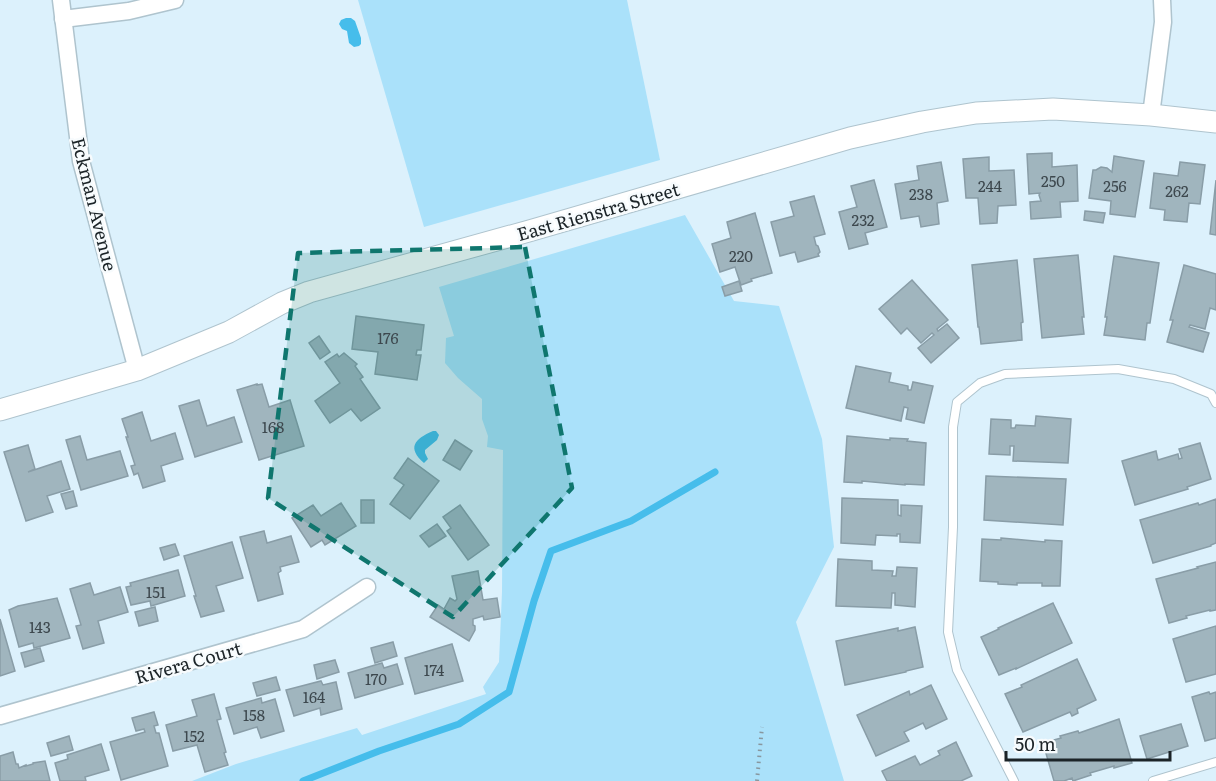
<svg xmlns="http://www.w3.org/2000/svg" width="1216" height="781" viewBox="0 0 1216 781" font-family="Literata,serif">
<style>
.green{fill:#aae1fa}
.water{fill:#46bdeb}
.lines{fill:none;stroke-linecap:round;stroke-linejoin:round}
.stream{stroke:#46bdeb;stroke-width:7}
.building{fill:#a0b5be;stroke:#899da7;stroke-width:1.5}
.service-casing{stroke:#afc4ce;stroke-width:10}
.minor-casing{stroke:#afc4ce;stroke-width:19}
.tertiary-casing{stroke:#afc4ce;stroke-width:23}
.path{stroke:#88979f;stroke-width:4;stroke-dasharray:1.5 4.5;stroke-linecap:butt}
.service{stroke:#fff;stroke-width:8}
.minor{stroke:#fff;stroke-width:16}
.tertiary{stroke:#fff;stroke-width:21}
.marked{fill:#0f766e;fill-opacity:0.2;stroke:#0f766e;stroke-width:4.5;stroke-dasharray:12 8;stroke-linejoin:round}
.labels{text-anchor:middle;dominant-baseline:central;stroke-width:5;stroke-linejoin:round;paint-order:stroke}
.number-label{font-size:15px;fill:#3d484e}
.street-label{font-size:18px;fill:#1c2428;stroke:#f7fbfd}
</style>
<rect width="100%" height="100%" fill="#dcf1fc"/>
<!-- green -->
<g class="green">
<path d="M 358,0 L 627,0 L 660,160 L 424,227 Z"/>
<path d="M 685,215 L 734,301 L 779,306 L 822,439 L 834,547 L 796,622 L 844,781 L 192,781 L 236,764 L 357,728 L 362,735 L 486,694 L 483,687 L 499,662 L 502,592 L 503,450 L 487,447 L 488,436 L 482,419 L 482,399 L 458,378 L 445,363 L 446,338 L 454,336 L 439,287 Z"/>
</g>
<!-- water -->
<g class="water">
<path d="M 346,18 L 351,18 L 355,21 L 361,38 L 361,44 L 359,46 L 354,47 L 349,43 L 347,31 L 342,29 L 339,24 L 341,20 Z"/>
<path d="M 433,431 L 436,431 L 439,435 L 437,440 L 425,450 L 425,453 L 428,459 L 424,463 C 407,448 414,439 433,431 Z"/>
</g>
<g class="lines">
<!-- stream -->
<path class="stream" d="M 303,781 L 379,751 L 459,724 L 509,692 L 534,601 L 551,551 L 631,521 L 715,472"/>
</g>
<!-- building -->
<g class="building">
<path d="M 1052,153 L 1052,167 L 1077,165 L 1078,201 L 1060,202 L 1061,217 L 1031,219 L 1030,202 L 1041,201 L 1039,195 L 1040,193 L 1029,194 L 1027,154 Z"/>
<path d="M 1114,156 L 1144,161 L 1135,217 L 1110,214 L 1111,201 L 1089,198 L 1093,170 L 1096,170 L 1101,167 L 1107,168 L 1112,172 Z"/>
<path d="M 989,157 L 989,171 L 1014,170 L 1016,205 L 998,206 L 997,223 L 980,224 L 978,198 L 966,198 L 963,159 Z"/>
<path d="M 941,162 L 948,201 L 937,203 L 939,224 L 921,227 L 919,216 L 901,219 L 895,184 L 919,180 L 917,166 Z"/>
<path d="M 1180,162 L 1205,165 L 1200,204 L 1189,203 L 1187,222 L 1164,220 L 1165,210 L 1150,208 L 1154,173 L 1178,176 Z"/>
<path d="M 874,180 L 887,227 L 865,233 L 868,244 L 849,249 L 839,212 L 857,207 L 851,186 Z"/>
<path d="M 1216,180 L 1216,235 L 1210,234 Z"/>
<path d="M 814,196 L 825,234 L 814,237 L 816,245 L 818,246 L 820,252 L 818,254 L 819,256 L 798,262 L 795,252 L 780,256 L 771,222 L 794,216 L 790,202 Z"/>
<path d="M 1085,211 L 1105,213 L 1103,223 L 1084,220 Z"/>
<path d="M 755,213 L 772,273 L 751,279 L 752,281 L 741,285 L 735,267 L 720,272 L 712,244 L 731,238 L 727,222 Z"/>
<path d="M 1078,255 L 1084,317 L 1082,317 L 1084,334 L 1042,338 L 1034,259 Z"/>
<path d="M 1114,256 L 1159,263 L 1150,323 L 1147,323 L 1145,340 L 1104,335 L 1107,317 L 1105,317 Z"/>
<path d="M 1017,260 L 1023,322 L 1021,323 L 1022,340 L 981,344 L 979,327 L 978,327 L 972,265 Z"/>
<path d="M 1184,265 L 1216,274 L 1216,310 L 1210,308 L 1205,329 L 1190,325 L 1189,327 L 1209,333 L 1203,352 L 1167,342 L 1173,320 L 1170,320 Z"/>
<path d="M 912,280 L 948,320 L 937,329 L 938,331 L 947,324 L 959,338 L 931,363 L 918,348 L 934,335 L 932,333 L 921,343 L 907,328 L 901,334 L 879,309 Z"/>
<path d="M 739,281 L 742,291 L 725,296 L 722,287 Z"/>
<path d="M 356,316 L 424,325 L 421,350 L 417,350 L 416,355 L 421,355 L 417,380 L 375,374 L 378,352 L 352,349 Z"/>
<path d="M 319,336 L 330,352 L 320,359 L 309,343 Z"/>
<path d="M 344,353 L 357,364 L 355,366 L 363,377 L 360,379 L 380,408 L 361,421 L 351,409 L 330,423 L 315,401 L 340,383 L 325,362 L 337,354 L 339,357 Z"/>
<path d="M 856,366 L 891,373 L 889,382 L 908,386 L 908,390 L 911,390 L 913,382 L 933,386 L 924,423 L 906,419 L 908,408 L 904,407 L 901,421 L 846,408 Z"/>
<path d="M 257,384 L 257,385 L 262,384 L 269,407 L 290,400 L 304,446 L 259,460 L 237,390 Z"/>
<path d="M 199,400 L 207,426 L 234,417 L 242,442 L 195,457 L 179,406 Z"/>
<path d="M 142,412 L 151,441 L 175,433 L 183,459 L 161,466 L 165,481 L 143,488 L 138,473 L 134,475 L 131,466 L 135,465 L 126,437 L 128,437 L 122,419 Z"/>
<path d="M 1036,416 L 1071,419 L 1068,463 L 1013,461 L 1014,446 L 1010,446 L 1010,455 L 989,454 L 991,419 L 1011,420 L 1011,428 L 1015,428 L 1016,425 L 1035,426 Z"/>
<path d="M 80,436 L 87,460 L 120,451 L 128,476 L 81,490 L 66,440 Z"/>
<path d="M 847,436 L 890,440 L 890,438 L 908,439 L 907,441 L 926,443 L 924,485 L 905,484 L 905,485 L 862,481 L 862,483 L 844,482 Z"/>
<path d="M 455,440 L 472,451 L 460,470 L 443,460 Z"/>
<path d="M 1200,443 L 1211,479 L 1187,487 L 1188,489 L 1135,505 L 1122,461 L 1156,451 L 1158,460 L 1178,454 L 1179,459 L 1182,458 L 1179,449 Z"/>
<path d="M 28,445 L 35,469 L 28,472 L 61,461 L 70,489 L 47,496 L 53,512 L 26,521 L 4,452 Z"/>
<path d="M 408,458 L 439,481 L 410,519 L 390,504 L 404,485 L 394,478 Z"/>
<path d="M 986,476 L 1066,479 L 1063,525 L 984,520 Z"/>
<path d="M 73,491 L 77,506 L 66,509 L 61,494 Z"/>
<path d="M 842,498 L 898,500 L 898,515 L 901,516 L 901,505 L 922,506 L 920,543 L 900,542 L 900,534 L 897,534 L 897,536 L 876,535 L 875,545 L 841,543 Z"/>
<path d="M 1216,499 L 1216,543 L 1211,545 L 1211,546 L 1153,563 L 1140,520 L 1198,503 L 1199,505 Z"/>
<rect x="361" y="500" width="13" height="23"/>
<path d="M 341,503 L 356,526 L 325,545 L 322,540 L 311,547 L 292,518 L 313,505 L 321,516 Z"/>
<path d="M 460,505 L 489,545 L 468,560 L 447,531 L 451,528 L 443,517 Z"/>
<path d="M 437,524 L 446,536 L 429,547 L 420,536 Z"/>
<path d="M 264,531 L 267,543 L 291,536 L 299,562 L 280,567 L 281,571 L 278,573 L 283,594 L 258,601 L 240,537 Z"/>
<path d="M 1001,538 L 1045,542 L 1045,540 L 1062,541 L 1060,586 L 1042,586 L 1042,583 L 1017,583 L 1017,585 L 998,584 L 998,582 L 980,581 L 982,539 L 1001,540 Z"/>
<path d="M 232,542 L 243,578 L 216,586 L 224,611 L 201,617 L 194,596 L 196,596 L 184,556 Z"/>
<path d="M 175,544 L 179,555 L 164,560 L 160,548 Z"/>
<path d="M 838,559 L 872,561 L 872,570 L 893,571 L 892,576 L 896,576 L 897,567 L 917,568 L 915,607 L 895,605 L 895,593 L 892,593 L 891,608 L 836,606 Z"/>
<path d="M 1216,562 L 1216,610 L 1210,611 L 1210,610 L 1186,616 L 1187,618 L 1169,623 L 1156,579 L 1198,568 L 1197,567 Z"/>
<path d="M 178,570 L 185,596 L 151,606 L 150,601 L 131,605 L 126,587 L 131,586 L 130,583 Z"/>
<path d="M 478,571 L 483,600 L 497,598 L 500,617 L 484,620 L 483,616 L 473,619 L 473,625 L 475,626 L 475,630 L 469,641 L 430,617 L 438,605 L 444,609 L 450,598 L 455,601 L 457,599 L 452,576 Z"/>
<path d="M 90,583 L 94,595 L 120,587 L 128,612 L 98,621 L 104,643 L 83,649 L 76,626 L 81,625 L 70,589 Z"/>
<path d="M 57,598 L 70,638 L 34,648 L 33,643 L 19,647 L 9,610 L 18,606 Z"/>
<path d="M 1053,603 L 1072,643 L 1016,669 L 1016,668 L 999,675 L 981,637 L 999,629 L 998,628 Z"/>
<path d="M 155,607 L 158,621 L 139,626 L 135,612 Z"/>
<path d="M 0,619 L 15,671 L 0,676 Z"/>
<path d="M 1216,626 L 1216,674 L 1186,682 L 1173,639 Z"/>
<path d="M 915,627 L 923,667 L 906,671 L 906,672 L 845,685 L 836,641 L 898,628 L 898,631 Z"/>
<path d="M 393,642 L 397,656 L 375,663 L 371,648 Z"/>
<path d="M 452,644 L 463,681 L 415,694 L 405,658 Z"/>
<path d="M 40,648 L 44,661 L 25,667 L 21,653 Z"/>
<path d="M 1077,659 L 1096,700 L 1077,709 L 1078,713 L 1072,716 L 1070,712 L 1023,732 L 1005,694 L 1022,687 L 1021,685 Z"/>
<path d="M 335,660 L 339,672 L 317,679 L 314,665 Z"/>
<path d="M 382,663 L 384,668 L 397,664 L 403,684 L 355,698 L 348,673 Z"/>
<path d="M 276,677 L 280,690 L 257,696 L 253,683 Z"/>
<path d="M 321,681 L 323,685 L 336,682 L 342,709 L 321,715 L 320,708 L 294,716 L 286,690 Z"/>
<path d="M 931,685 L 947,719 L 926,729 L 923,723 L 904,732 L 909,741 L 876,756 L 857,715 L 909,691 L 910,695 Z"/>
<path d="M 1209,692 L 1210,694 L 1216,692 L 1216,738 L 1205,741 L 1192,697 Z"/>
<path d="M 214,694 L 221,719 L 217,720 L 226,752 L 224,753 L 228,765 L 205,772 L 197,745 L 173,751 L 166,725 L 197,716 L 192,700 Z"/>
<path d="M 261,698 L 262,703 L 275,699 L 284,731 L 261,738 L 257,727 L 234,734 L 226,708 Z"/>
<path d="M 154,712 L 158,725 L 154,726 L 156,733 L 159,733 L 168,766 L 121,780 L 110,742 L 145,732 L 144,729 L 136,731 L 132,718 Z"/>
<path d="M 1119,719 L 1132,763 L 1114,768 L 1114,766 L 1090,773 L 1091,775 L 1073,781 L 1072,778 L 1064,781 L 1054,781 L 1043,743 L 1061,738 L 1060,736 L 1078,731 L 1079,733 Z"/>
<path d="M 1181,724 L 1188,746 L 1147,759 L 1140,736 Z"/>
<path d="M 69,736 L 73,750 L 51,756 L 47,743 Z"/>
<path d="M 956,742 L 972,776 L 961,781 L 887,781 L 882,771 L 915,756 L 920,765 L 940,755 L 938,751 Z"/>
<path d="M 101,744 L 109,770 L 85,777 L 86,781 L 60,781 L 55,763 L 68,759 L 67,755 Z"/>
<path d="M 13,752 L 16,764 L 18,764 L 19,768 L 26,765 L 26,766 L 33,764 L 33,763 L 45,761 L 50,781 L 0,781 L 0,756 Z"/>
</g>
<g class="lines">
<!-- service casing -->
<g class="service-casing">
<g id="service">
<path d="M 1014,781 L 957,670 L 948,632 L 953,527 L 953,427 L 957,402 L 980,383 L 1005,374 L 1118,369 L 1174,379 L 1211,394 L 1216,403"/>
<path d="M 1153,781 L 1216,762"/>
</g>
</g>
<!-- minor casing -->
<g class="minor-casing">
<g id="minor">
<path d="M 61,0 L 81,161 L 137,370"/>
<path d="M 63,19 L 129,11 L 175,0"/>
<path d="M 1151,115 L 1163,22 L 1162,0"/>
<path d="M 0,716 L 303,629 L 367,587"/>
</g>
</g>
<!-- tertiary casing -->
<g class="tertiary-casing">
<path id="tertiary" d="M 0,410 L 137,370 L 229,332 L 282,303 L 309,292 L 529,231 L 850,138 L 922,122 L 976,113 L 1053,109 L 1151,115 L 1216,122"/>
</g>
<!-- path -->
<path class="path" d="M 757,781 L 762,727"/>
<!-- service -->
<use href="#service" class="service"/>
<!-- minor -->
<use href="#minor" class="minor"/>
<!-- tertiary -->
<use href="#tertiary" class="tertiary"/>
</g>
<!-- marked area -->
<path class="marked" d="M 525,247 L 572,488 L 453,617 L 268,498 L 298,253 Z"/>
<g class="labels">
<!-- number labels -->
<g class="number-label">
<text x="1053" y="180">250</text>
<text x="990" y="185">244</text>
<text x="1115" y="185">256</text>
<text x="1177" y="190">262</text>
<text x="921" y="193">238</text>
<text x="863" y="219">232</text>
<text x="741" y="255">220</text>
<text x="388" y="337">176</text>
<text x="273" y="426">168</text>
<text x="156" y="591">151</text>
<text x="40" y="626">143</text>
<text x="434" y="669">174</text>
<text x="376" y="678">170</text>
<text x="314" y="696">164</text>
<text x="254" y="714">158</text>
<text x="194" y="735">152</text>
</g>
<!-- street labels -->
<g class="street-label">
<text transform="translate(95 204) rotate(76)">Eckman Avenue</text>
<text transform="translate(598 211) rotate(-16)">East Rienstra Street</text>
<text transform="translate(188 662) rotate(-16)">Rivera Court</text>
</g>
</g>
<!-- scale -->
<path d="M1006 751v9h164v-9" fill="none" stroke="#1c2428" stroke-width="3"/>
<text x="1015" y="751" font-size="18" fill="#1c2428" stroke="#f7fbfd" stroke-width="4.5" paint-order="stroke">50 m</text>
</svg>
